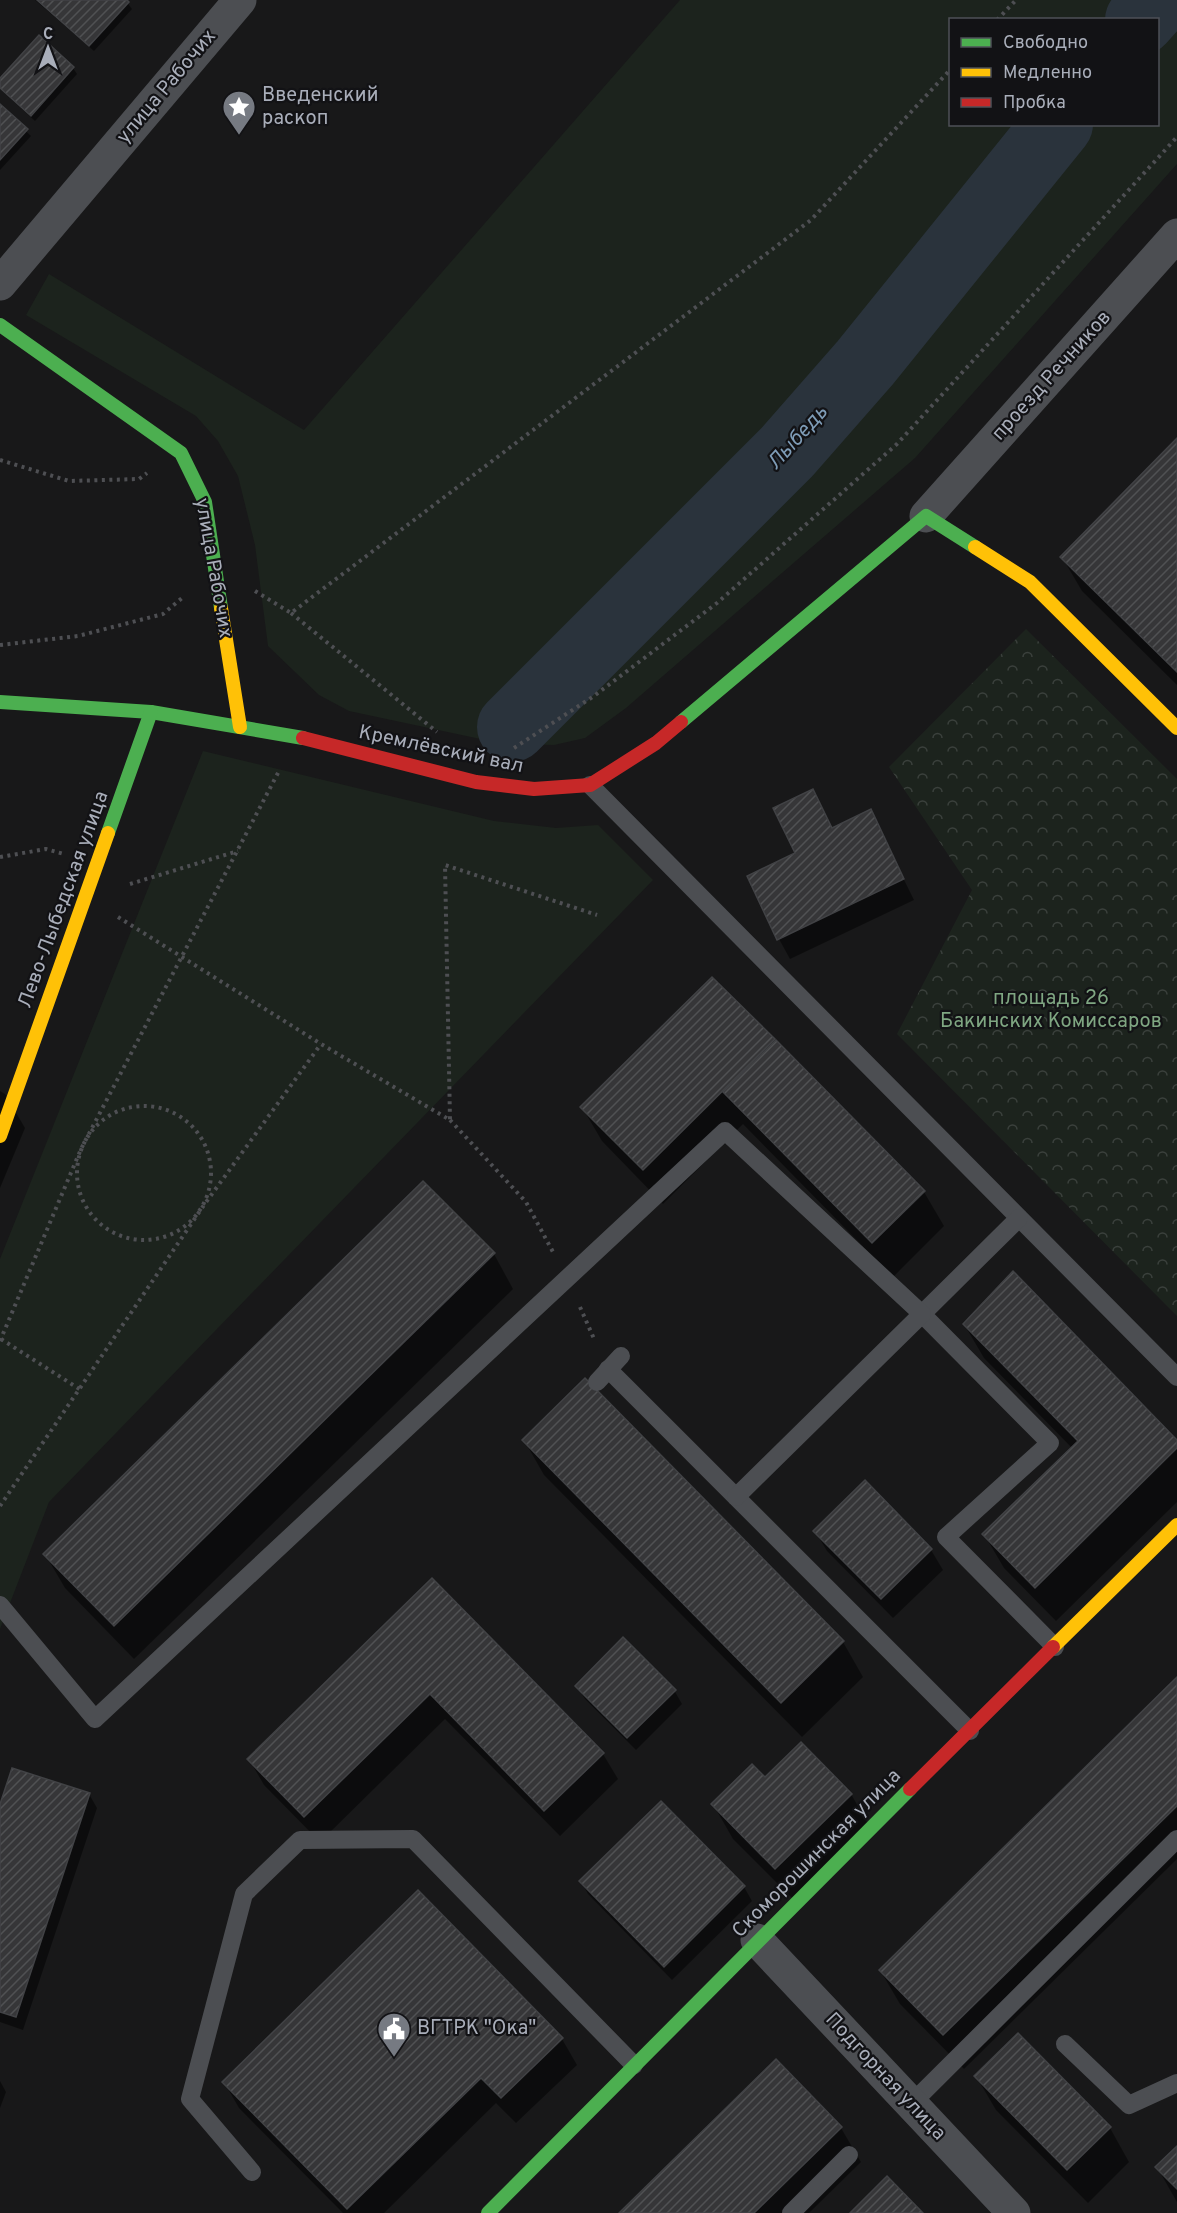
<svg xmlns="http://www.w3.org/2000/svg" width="1177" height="2213" viewBox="0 0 1177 2213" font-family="Overpass,sans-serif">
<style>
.green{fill:#1c231d;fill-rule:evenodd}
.park{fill:url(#park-crowns)}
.shadow{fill:#0007}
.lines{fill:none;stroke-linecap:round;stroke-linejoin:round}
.river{stroke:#2a333c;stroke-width:70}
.building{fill:url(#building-hatch);stroke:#414245;stroke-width:1.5}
.path{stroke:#4e4f53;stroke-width:4;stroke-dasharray:3 4.5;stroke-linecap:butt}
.lane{stroke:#4c4e52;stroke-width:18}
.street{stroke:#4c4e52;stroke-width:33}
.fast{stroke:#4caf50;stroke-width:14}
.slow{stroke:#ffc107;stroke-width:14}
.jam{stroke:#c62828;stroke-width:14}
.labels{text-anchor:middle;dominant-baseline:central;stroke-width:4.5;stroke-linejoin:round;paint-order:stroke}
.street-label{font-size:20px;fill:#a9aeba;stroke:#121215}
.poi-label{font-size:20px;fill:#a9aeba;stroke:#121215;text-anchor:start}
.park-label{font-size:20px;fill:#7fa682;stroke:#121215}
.water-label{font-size:21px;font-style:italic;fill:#7e9cb7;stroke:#121215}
</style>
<defs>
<pattern id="park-crowns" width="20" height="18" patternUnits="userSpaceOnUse" patternTransform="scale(1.5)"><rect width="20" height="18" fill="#1c231d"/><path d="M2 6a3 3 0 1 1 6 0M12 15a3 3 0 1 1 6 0" fill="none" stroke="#3a403c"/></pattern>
<pattern id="building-hatch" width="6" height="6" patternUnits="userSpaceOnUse" patternTransform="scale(1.5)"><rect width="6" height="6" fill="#363638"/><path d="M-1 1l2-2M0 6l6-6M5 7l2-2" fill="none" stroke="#505153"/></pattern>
</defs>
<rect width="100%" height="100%" fill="#181819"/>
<!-- green -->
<g class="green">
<path d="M 680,0 L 1177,0 L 1177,164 L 915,458 L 626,708 L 585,738 L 554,745 L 504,744 L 349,711 L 319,695 L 268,646 L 255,545 L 238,476 L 218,441 L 196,416 L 26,315 L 49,274 L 304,430 ZM 950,20 L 1158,20 L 1158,124 L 950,124 Z"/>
<path d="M 203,751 L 494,821 L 556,828 L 598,825 L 653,880 L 49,1502 L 0,1629 L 0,1259 Z"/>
</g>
<!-- park -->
<path class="park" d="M 1026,629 L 1177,779 L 1177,1316 L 897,1034 L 972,890 L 889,767 Z"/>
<!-- shadow -->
<g class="shadow">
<path d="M 35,0 L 125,0 L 132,9 L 94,51 Z"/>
<path d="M 73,68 L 77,74 L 35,121 L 0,89 L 0,81 Z"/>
<path d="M 0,106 L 31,136 L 0,170 Z"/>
<path d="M 1177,441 L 1177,685 L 1082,591 L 1062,557 Z"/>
<path d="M 812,791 L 833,829 L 870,811 L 914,900 L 790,959 L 779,939 Z"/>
<path d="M 774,1040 L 924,1192 L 944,1226 L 893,1277 L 743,1124 L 663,1204 L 602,1141 L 582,1107 Z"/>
<path d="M 0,1091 L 5,1094 L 25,1128 L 0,1188 Z"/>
<path d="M 494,1254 L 513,1289 L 134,1659 L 65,1588 L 45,1554 Z"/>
<path d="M 964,1324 L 1177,1442 L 1177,1502 L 1056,1621 L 1004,1568 L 984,1534 L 1072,1448 L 984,1358 Z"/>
<path d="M 585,1380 L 843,1642 L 863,1677 L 802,1737 L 544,1475 L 524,1440 Z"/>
<path d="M 865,1482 L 931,1550 L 943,1570 L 893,1618 L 827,1551 L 815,1531 Z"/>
<path d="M 432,1580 L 603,1754 L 618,1779 L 560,1836 L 445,1719 L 320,1842 L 264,1785 L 249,1759 Z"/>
<path d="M 1177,1679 L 1177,1859 L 964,2069 L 900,2004 L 880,1970 Z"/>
<path d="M 577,1686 L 674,1690 L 682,1704 L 636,1750 L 585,1699 Z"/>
<path d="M 765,1779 L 851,1794 L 871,1829 L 796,1902 L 733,1839 L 713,1804 Z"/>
<path d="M 89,1794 L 97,1808 L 23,2030 L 0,2022 L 0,1809 Z"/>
<path d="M 661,1803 L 744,1887 L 752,1901 L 672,1980 L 588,1894 L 581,1881 Z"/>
<path d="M 562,2039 L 577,2065 L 516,2123 L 496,2103 L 384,2213 L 343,2213 L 239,2108 L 224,2082 Z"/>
<path d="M 976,2076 L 1110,2128 L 1129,2162 L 1088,2203 L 996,2110 Z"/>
<path d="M 0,2081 L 6,2092 L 0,2108 Z"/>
<path d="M 841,2128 L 861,2162 L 809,2213 L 621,2213 Z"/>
<path d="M 1177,2148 L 1177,2202 L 1157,2167 Z"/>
</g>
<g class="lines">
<!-- river -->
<g class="river">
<path d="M 1140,20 L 1158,0"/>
<path d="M 512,727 L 787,452 L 865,363 L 1058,124"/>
</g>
</g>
<!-- building -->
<g class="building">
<path d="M 37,0 L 127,0 L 129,2 L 89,46 Z"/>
<path d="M 39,35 L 74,67 L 31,116 L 0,88 L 0,78 Z"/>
<path d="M 0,104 L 28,129 L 0,160 Z"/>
<path d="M 1177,438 L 1177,672 L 1060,557 Z"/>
<path d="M 813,789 L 832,828 L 871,809 L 904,879 L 777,940 L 747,876 L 795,853 L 773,808 Z"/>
<path d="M 712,977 L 775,1039 L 643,1170 L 580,1107 Z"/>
<path d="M 776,1040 L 925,1191 L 872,1243 L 723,1092 Z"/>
<path d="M 423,1181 L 495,1253 L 114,1626 L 43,1554 Z"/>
<path d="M 1013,1271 L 1177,1440 L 1177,1448 L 1035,1588 L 982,1534 L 1078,1441 L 963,1324 Z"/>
<path d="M 585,1378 L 844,1641 L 781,1703 L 522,1440 Z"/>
<path d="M 865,1480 L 932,1549 L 881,1599 L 813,1531 Z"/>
<path d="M 432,1578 L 604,1753 L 544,1811 L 430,1694 L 304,1817 L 247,1759 Z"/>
<path d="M 623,1637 L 676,1690 L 627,1738 L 575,1686 Z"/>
<path d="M 1177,1677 L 1177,1806 L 943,2035 L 879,1970 Z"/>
<path d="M 801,1742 L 852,1794 L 775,1869 L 711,1804 L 752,1764 L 765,1777 Z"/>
<path d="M 12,1768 L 90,1793 L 16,2017 L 0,2012 L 0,1804 Z"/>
<path d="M 661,1801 L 745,1886 L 664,1967 L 579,1881 Z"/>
<path d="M 418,1890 L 563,2038 L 501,2098 L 481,2078 L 347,2209 L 222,2082 Z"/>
<path d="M 1018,2033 L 1111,2127 L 1067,2170 L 974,2076 Z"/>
<path d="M 776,2059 L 842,2127 L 754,2213 L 619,2213 Z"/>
<path d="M 1177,2146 L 1177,2189 L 1155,2167 Z"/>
<path d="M 887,2176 L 923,2213 L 850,2213 Z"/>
</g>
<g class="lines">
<!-- path -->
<g class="path">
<path d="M 997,20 L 1016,0"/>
<path d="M 0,460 L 69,481 L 139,479 L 147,473"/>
<path d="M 255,591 L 291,613 L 811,220 L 950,70"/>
<path d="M 291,613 L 437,732"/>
<path d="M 0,645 L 78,636 L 163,614 L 182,598"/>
<path d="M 514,748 L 594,696 L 717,603 L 897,444 L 1177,137"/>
<path d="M 0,857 L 46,849 L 64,854"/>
<path d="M 130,884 L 238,851"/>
<path d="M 118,917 L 321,1044 L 450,1120 L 445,865 L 597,915"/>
<circle cx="144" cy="1173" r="67"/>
<path d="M 450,1120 L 526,1202 L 553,1252"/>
<path d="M 580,1307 L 595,1341"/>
<path d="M 1,1339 L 81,1390"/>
<path d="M 0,1341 L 81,1149 L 279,771"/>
<path d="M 0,1506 L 204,1205 L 321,1044"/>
</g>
<!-- lane -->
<g class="lane">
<path d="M 590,785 L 1177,1377"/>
<path d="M 1019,1218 L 922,1314 L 1050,1443 L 946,1537 L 1055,1647"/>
<path d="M 608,1369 L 970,1731"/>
<path d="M 597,1382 L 621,1356"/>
<path d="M 0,1605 L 95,1719 L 725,1131 L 922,1314 L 736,1497"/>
<path d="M 1065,2044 L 1129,2105 L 1177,2083"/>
<path d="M 911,2104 L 1177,1839"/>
<path d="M 252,2172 L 190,2099 L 244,1894 L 300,1840 L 413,1839 L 634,2065"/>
<path d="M 791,2213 L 849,2155"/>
</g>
<!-- street -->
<g class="street">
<path d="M 0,284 L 240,0"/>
<path d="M 926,516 L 1177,235"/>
<path d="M 757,1940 L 1014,2213"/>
</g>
<!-- fast -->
<g class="fast">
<path d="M 0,325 L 181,453 L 205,502 L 221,608"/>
<path d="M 0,702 L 151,712 L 303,738"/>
<path d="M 681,722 L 926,516 L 975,547"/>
<path d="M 108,833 L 151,712"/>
<path d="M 488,2213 L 910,1789"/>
</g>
<!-- slow -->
<g class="slow">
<path d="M 975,547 L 1030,582 L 1177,728"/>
<path d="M 221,608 L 240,727"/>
<path d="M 0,1136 L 108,833"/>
<path d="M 1053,1647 L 1177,1525"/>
</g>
<!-- jam -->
<g class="jam">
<path d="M 303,738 L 476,782 L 534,789 L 590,785 L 656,743 L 681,722"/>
<path d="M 910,1789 L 1053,1647"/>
</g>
</g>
<!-- icons -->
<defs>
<g id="sight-pin" transform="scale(1.725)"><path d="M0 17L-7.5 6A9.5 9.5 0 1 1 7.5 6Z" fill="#767a82" stroke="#121215"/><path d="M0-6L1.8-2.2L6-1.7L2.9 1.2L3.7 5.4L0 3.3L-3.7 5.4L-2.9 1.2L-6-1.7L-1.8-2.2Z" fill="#fff"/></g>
<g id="civic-pin" transform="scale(1.725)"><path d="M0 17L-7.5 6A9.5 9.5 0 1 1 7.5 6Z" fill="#767a82" stroke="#121215"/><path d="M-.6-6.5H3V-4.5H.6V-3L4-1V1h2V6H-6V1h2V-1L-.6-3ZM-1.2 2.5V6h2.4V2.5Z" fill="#fff"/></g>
</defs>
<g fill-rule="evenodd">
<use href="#sight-pin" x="239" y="107"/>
<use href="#civic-pin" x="394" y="2029"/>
</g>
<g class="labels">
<!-- street labels -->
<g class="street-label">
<text transform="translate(167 87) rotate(-50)">улица Рабочих</text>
<text transform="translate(1052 376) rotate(-48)">проезд Речников</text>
<text transform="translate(213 568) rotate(80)">улица Рабочих</text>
<text transform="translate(441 750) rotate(12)">Кремлёвский вал</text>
<text transform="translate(64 900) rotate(-70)">Лево-Лыбедская улица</text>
<text transform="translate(817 1854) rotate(-45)">Скоморошинская улица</text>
<text transform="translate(885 2077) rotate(47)">Подгорная улица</text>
</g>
<!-- poi labels -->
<g class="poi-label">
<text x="262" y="96">Введенский<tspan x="262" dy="23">раскоп</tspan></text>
<text x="417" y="2029">ВГТРК "Ока"</text>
</g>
<!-- park labels -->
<g class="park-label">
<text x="1051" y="999">площадь 26<tspan x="1051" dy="23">Бакинских Комиссаров</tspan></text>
</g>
<!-- water labels -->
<g class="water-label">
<text transform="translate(798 438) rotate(-48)">Лыбедь</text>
</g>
</g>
<!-- legend -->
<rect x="949" y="18" width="210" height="108" fill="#121215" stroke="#4e5057" stroke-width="1.5"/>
<rect x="961" y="38" width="30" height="9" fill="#4caf50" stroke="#4e5057" stroke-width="1.5"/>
<text x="1003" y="48" font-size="18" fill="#a9aeba">Свободно</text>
<rect x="961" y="68" width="30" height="9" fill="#ffc107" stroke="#4e5057" stroke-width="1.5"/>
<text x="1003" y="78" font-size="18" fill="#a9aeba">Медленно</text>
<rect x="961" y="98" width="30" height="9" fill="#c62828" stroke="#4e5057" stroke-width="1.5"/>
<text x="1003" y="108" font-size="18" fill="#a9aeba">Пробка</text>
<!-- north arrow -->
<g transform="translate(48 48)" stroke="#121215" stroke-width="4.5" paint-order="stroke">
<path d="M0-4.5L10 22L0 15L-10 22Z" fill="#a9aeba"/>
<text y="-9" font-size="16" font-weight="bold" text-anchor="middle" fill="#a9aeba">С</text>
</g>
</svg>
